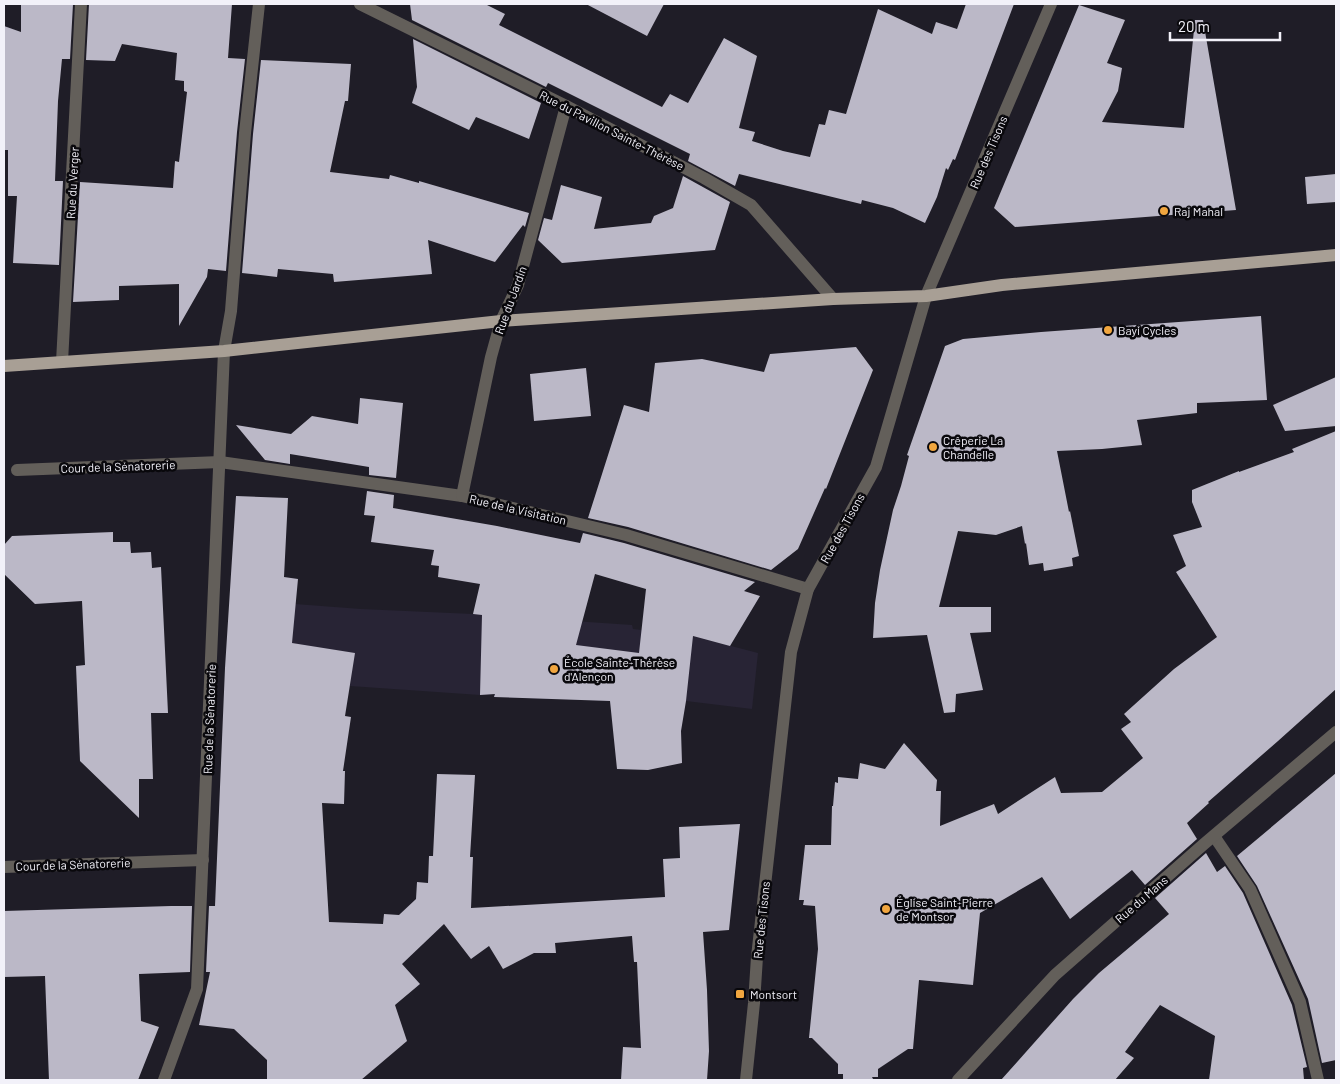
<svg xmlns="http://www.w3.org/2000/svg" width="1340" height="1084" viewBox="0 0 1340 1084" font-family="Barlow,sans-serif">
<style>
.built{fill:#282435}
.building{fill:#bbb8c7;fill-rule:evenodd}
.lines{fill:none;stroke-linecap:round;stroke-linejoin:round}
.street{stroke:#635f5a;stroke-width:12}
.primary{stroke:#a89f95;stroke-width:12}
.poi-dot{fill:#f1a63f;stroke:#09080c;stroke-width:2}
.labels{text-anchor:middle;dominant-baseline:central;stroke-width:5;stroke-linejoin:round;paint-order:stroke}
.street-label{font-size:12px;fill:#f2f1f9;stroke:#09080c}
.poi-label{font-size:12px;fill:#f2f1f9;stroke:#09080c;text-anchor:start}
</style>
<rect width="100%" height="100%" fill="#1f1d27"/>
<!-- built -->
<path class="built" d="M 282,603 L 361,609 L 473,614 L 632,625 L 633,629 L 693,636 L 758,653 L 752,709 L 686,701 L 685,703 L 494,697 L 494,694 L 480,695 L 350,686 L 354,653 L 278,641 Z"/>
<!-- building -->
<g class="building">
<path d="M 21,4 L 73,4 L 70,59 L 62,59 L 58,101 L 55,181 L 63,181 L 59,265 L 13,263 L 17,196 L 8,196 L 8,150 L 4,150 L 4,26 L 21,32 Z"/>
<path d="M 89,4 L 232,4 L 228,58 L 245,59 L 237,132 L 226,271 L 208,269 L 207,277 L 179,326 L 179,284 L 119,286 L 119,300 L 73,302 L 80,182 L 173,188 L 175,161 L 179,162 L 187,92 L 184,91 L 184,81 L 175,80 L 177,53 L 122,44 L 115,61 L 86,60 Z"/>
<path d="M 410,4 L 485,4 L 505,14 L 499,25 L 662,107 L 670,94 L 688,103 L 724,38 L 757,56 L 739,128 L 755,132 L 752,141 L 783,151 L 810,157 L 819,124 L 825,125 L 829,110 L 846,114 L 878,9 L 932,34 L 936,22 L 957,29 L 966,4 L 1014,4 L 955,160 L 953,159 L 948,170 L 946,168 L 937,197 L 925,223 L 893,208 L 862,200 L 861,204 L 739,174 L 735,186 L 688,161 L 690,154 L 548,83 L 546,87 L 412,20 Z"/>
<path d="M 586,4 L 664,4 L 647,36 Z"/>
<path d="M 1079,5 L 1125,20 L 1107,63 L 1122,68 L 1118,91 L 1102,122 L 1184,128 L 1195,20 L 1203,20 L 1236,210 L 1015,227 L 994,208 Z"/>
<path d="M 413,39 L 541,103 L 529,139 L 476,117 L 469,130 L 412,103 L 417,87 Z"/>
<path d="M 261,60 L 351,64 L 348,101 L 345,101 L 330,172 L 389,179 L 390,175 L 419,183 L 419,181 L 529,213 L 525,227 L 523,225 L 495,262 L 428,240 L 432,274 L 334,282 L 333,274 L 278,269 L 277,277 L 242,273 L 253,134 Z"/>
<path d="M 1336,174 L 1336,202 L 1307,204 L 1305,177 Z"/>
<path d="M 683,176 L 730,202 L 715,250 L 562,263 L 538,240 L 544,218 L 552,220 L 561,185 L 602,197 L 594,229 L 651,223 L 654,216 L 673,208 Z"/>
<path d="M 1261,316 L 1267,400 L 1197,403 L 1197,413 L 1137,420 L 1142,445 L 1102,449 L 1057,451 L 1069,512 L 1070,511 L 1079,556 L 1072,558 L 1073,566 L 1044,571 L 1043,563 L 1029,565 L 1026,543 L 1025,544 L 1022,526 L 996,535 L 958,531 L 939,607 L 991,607 L 991,632 L 970,633 L 983,690 L 956,694 L 955,712 L 944,713 L 927,635 L 873,638 L 875,603 L 880,570 L 893,510 L 901,486 L 909,456 L 907,455 L 945,346 L 963,339 L 1041,332 Z"/>
<path d="M 856,347 L 873,370 L 826,489 L 825,488 L 798,549 L 771,570 L 628,527 L 588,518 L 624,405 L 649,412 L 655,363 L 702,359 L 764,372 L 770,354 Z"/>
<path d="M 586,368 L 591,416 L 534,421 L 530,374 Z"/>
<path d="M 1336,377 L 1336,426 L 1285,431 L 1273,405 Z"/>
<path d="M 360,398 L 403,403 L 396,478 L 369,475 L 369,467 L 290,454 L 290,464 L 265,460 L 236,425 L 291,434 L 312,416 L 358,424 Z"/>
<path d="M 1336,431 L 1336,689 L 1278,741 L 1208,802 L 1209,803 L 1187,823 L 1197,839 L 1145,885 L 1132,870 L 1070,919 L 1042,877 L 980,913 L 973,985 L 919,980 L 913,1049 L 908,1049 L 878,1069 L 878,1077 L 872,1077 L 873,1079 L 843,1079 L 843,1074 L 838,1074 L 838,1064 L 812,1038 L 809,1038 L 818,949 L 815,906 L 803,905 L 804,900 L 799,900 L 805,845 L 831,845 L 832,806 L 833,806 L 835,782 L 838,783 L 838,777 L 858,779 L 860,763 L 885,769 L 904,743 L 937,780 L 936,791 L 941,791 L 940,826 L 994,804 L 998,814 L 1055,777 L 1061,793 L 1102,792 L 1143,758 L 1121,729 L 1131,722 L 1124,714 L 1174,669 L 1217,637 L 1176,572 L 1186,566 L 1173,535 L 1202,527 L 1192,502 L 1192,490 L 1239,471 L 1239,472 L 1294,452 L 1292,449 Z"/>
<path d="M 367,491 L 394,495 L 393,508 L 497,526 L 580,543 L 583,533 L 624,543 L 755,582 L 744,591 L 760,596 L 730,646 L 693,636 L 686,701 L 681,731 L 682,763 L 648,770 L 617,769 L 610,701 L 494,697 L 495,694 L 480,695 L 482,615 L 473,614 L 480,584 L 438,577 L 439,566 L 431,565 L 434,550 L 371,542 L 375,516 L 364,515 ZM 595,574 L 646,589 L 639,653 L 576,645 Z"/>
<path d="M 236,496 L 288,498 L 284,577 L 298,579 L 292,643 L 355,653 L 345,716 L 351,717 L 343,771 L 345,771 L 344,804 L 322,803 L 329,922 L 383,924 L 384,914 L 399,915 L 416,899 L 417,882 L 428,883 L 429,856 L 433,856 L 437,774 L 475,775 L 470,857 L 473,857 L 471,908 L 665,897 L 663,859 L 680,858 L 679,827 L 740,824 L 729,930 L 703,932 L 707,990 L 709,1051 L 707,1080 L 621,1080 L 623,1047 L 641,1048 L 637,962 L 634,962 L 632,936 L 555,943 L 556,953 L 534,953 L 503,969 L 489,946 L 471,959 L 444,924 L 402,964 L 420,984 L 395,1005 L 407,1041 L 361,1080 L 267,1080 L 267,1060 L 234,1029 L 199,1025 L 210,972 L 206,972 L 209,906 L 215,906 L 225,668 Z"/>
<path d="M 113,532 L 113,542 L 130,542 L 131,553 L 151,552 L 152,568 L 161,567 L 168,713 L 151,713 L 153,779 L 139,779 L 139,818 L 80,761 L 76,666 L 85,665 L 82,601 L 35,604 L 4,574 L 4,545 L 12,536 Z"/>
<path d="M 1336,773 L 1336,1060 L 1322,1063 L 1308,999 L 1257,886 L 1237,856 Z"/>
<path d="M 1206,853 L 1217,872 L 1225,866 L 1243,893 L 1292,1005 L 1307,1067 L 1303,1068 L 1304,1080 L 1209,1080 L 1215,1036 L 1160,1005 L 1125,1052 L 1134,1058 L 1115,1080 L 1001,1080 L 1073,999 L 1099,973 L 1169,914 L 1155,898 Z"/>
<path d="M 171,906 L 192,906 L 190,972 L 139,974 L 141,1021 L 159,1027 L 138,1080 L 49,1080 L 45,976 L 4,977 L 4,911 Z"/>
</g>
<g class="lines">
<!-- street -->
<g class="street">
<path d="M 360,4 L 566,106 L 704,178 L 751,205 L 833,299"/>
<path d="M 62,362 L 81,4"/>
<path d="M 17,470 L 220,462 L 462,496 L 626,535 L 808,589"/>
<path d="M 462,496 L 491,357 L 501,321 L 518,285 L 566,106"/>
<path d="M 1214,836 L 1250,889 L 1300,1002 L 1318,1080"/>
<path d="M 4,867 L 203,860"/>
<path d="M 164,1080 L 197,989 L 224,351 L 231,311 L 245,133 L 259,4"/>
<path d="M 746,1080 L 754,1003 L 757,957 L 791,652 L 808,589 L 876,467 L 926,296 L 1051,4"/>
<path d="M 958,1080 L 1055,975 L 1204,844 L 1336,732"/>
</g>
<!-- primary -->
<path class="primary" d="M 4,366 L 224,351 L 501,321 L 833,299 L 926,296 L 1002,285 L 1336,255"/>
</g>
<!-- markers -->
<g class="poi-dot">
<circle cx="1164" cy="211" r="5"/>
<circle cx="1108" cy="330" r="5"/>
<circle cx="933" cy="447" r="5"/>
<circle cx="554" cy="669" r="5"/>
<circle cx="886" cy="909" r="5"/>
<rect x="735" y="989" width="10" height="10" rx="2.5"/>
</g>
<g class="labels">
<!-- street labels -->
<g class="street-label">
<text transform="translate(612 130) rotate(27)">Rue du Pavillon Sainte-Thérèse</text>
<text transform="translate(988 152) rotate(-67)">Rue des Tisons</text>
<text transform="translate(72 183) rotate(-87)">Rue du Verger</text>
<text transform="translate(510 300) rotate(-70)">Rue du Jardin</text>
<text transform="translate(118 466) rotate(-2)">Cour de la Sénatorerie</text>
<text transform="translate(518 509) rotate(13)">Rue de la Visitation</text>
<text transform="translate(842 528) rotate(-61)">Rue des Tisons</text>
<text transform="translate(209 719) rotate(-88)">Rue de la Sénatorerie</text>
<text transform="translate(73 864) rotate(-2)">Cour de la Sénatorerie</text>
<text transform="translate(1141 899) rotate(-41)">Rue du Mans</text>
<text transform="translate(761 920) rotate(-84)">Rue des Tisons</text>
</g>
<!-- poi labels -->
<g class="poi-label">
<text x="1174" y="211">Raj Mahal</text>
<text x="1118" y="330">Bayi Cycles</text>
<text x="943" y="440">Crêperie La<tspan x="943" dy="14">Chandelle</tspan></text>
<text x="564" y="662">École Sainte-Thérèse<tspan x="564" dy="14">d'Alençon</tspan></text>
<text x="896" y="902">Église Saint-Pierre<tspan x="896" dy="14">de Montsor</tspan></text>
<text x="750" y="994">Montsort</text>
</g>
</g>
<!-- border -->
<rect width="1340" height="1084" fill="none" stroke="#f2f1f9" stroke-width="10"/>
<!-- scale -->
<path d="M1170 32v8h110v-8" fill="none" stroke="#f2f1f9" stroke-width="2.5"/>
<text x="1178" y="32" font-size="15" fill="#f2f1f9" stroke="#09080c" stroke-width="4" paint-order="stroke">20 m</text>
</svg>
